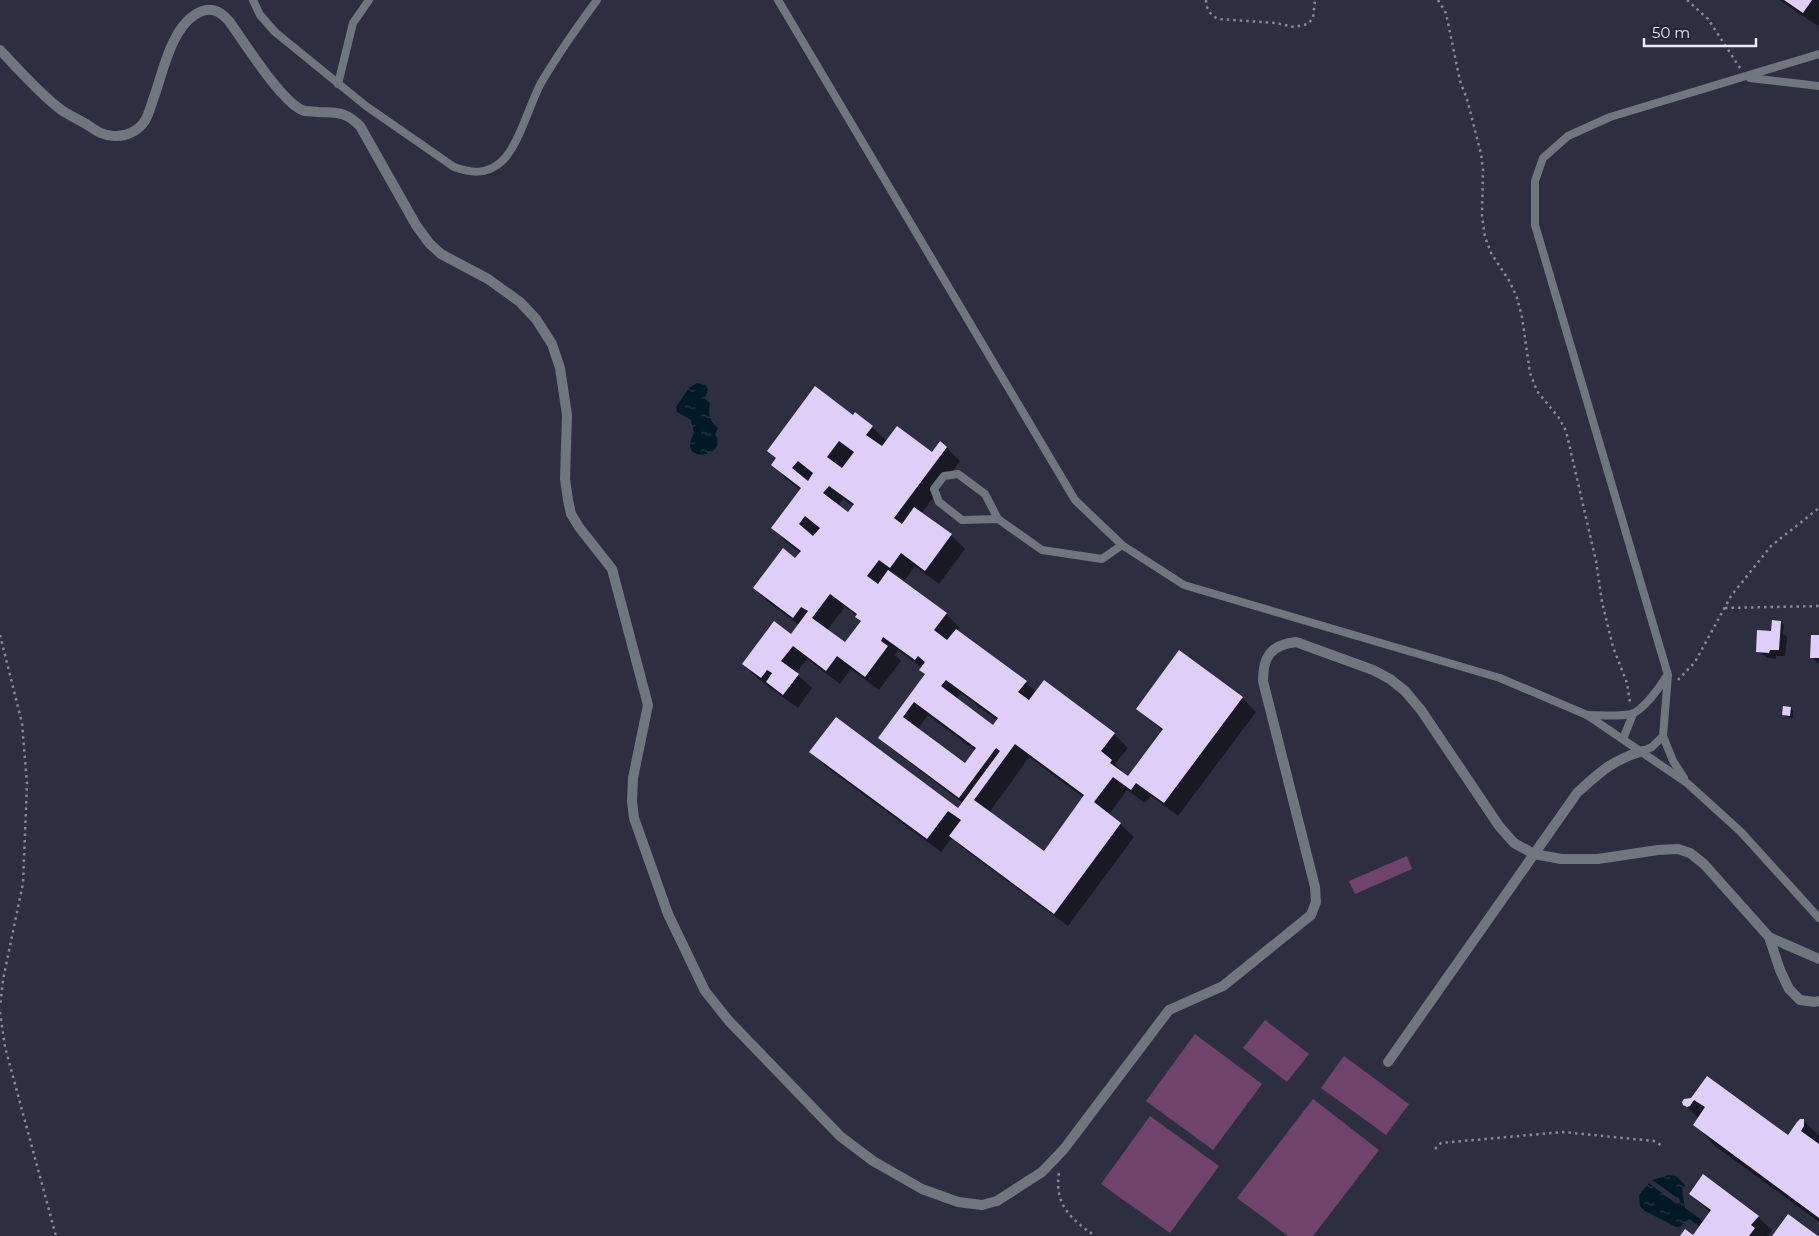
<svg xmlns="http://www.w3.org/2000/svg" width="1819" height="1236" viewBox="0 0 1819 1236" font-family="Montserrat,sans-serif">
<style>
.grass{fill:#70436d}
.water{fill:url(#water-ripples)}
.shadow{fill:#0007;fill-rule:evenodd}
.building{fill:#dfcef8;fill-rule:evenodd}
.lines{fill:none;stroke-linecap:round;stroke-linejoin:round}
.path{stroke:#878998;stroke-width:2.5;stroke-dasharray:2.5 4;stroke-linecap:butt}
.service{stroke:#70767e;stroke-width:8}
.pedestrian{stroke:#70767e;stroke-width:10}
</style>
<defs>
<pattern id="water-ripples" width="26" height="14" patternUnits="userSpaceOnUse" patternTransform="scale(1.25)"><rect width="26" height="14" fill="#001a25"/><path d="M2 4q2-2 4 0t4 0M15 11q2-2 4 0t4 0" fill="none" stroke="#253b45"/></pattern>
</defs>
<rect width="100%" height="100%" fill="#2d2f41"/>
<!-- grass -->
<g class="grass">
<path d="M 1407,856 L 1412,869 L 1355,894 L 1349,881 Z"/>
<path d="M 1265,1020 L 1309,1054 L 1287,1082 L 1243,1048 Z"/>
<path d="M 1195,1034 L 1262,1084 L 1213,1150 L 1146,1101 Z"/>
<path d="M 1344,1056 L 1409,1104 L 1386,1135 L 1321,1088 Z"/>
<path d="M 1313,1099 L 1379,1150 L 1313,1236 L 1288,1236 L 1237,1198 Z"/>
<path d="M 1150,1116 L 1219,1166 L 1170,1233 L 1101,1184 Z"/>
</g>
<!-- water -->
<g class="water">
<path d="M 697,383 L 705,385 L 708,389 L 705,399 L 710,403 C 708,414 709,421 718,428 L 715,434 C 730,458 675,465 694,433 L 691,420 L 677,412 L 676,407 L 689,388 Z"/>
<path d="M 1668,1175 L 1676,1176 L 1685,1185 L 1682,1189 L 1685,1208 L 1703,1221 L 1699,1226 L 1689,1219 L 1680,1227 L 1676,1227 L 1645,1211 L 1640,1206 L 1639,1195 L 1649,1183 L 1675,1203 L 1680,1202 L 1679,1198 L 1676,1197 L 1652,1180 Z"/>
</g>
<!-- shadow -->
<g class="shadow">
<path d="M 1779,0 L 1819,0 L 1819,24 L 1818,26 Z"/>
<path d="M 853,416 L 872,427 L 887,441 L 932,454 L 947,448 L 960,461 L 921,514 L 951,535 L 965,549 L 939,584 L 915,566 L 905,580 L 894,573 L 892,575 L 946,614 L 960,628 L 957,631 L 1026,682 L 1036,692 L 1114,734 L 1128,748 L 1115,764 L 1128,777 L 1163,731 L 1138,709 L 1242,698 L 1256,712 L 1178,816 L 1151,796 L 1145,803 L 1127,790 L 1109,814 L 1134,837 L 1068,926 L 964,849 L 952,838 L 941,852 L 825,766 L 811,752 L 958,809 L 963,803 L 894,751 L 880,738 L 926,675 L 920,670 L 922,668 L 898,650 L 895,655 L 901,661 L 879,690 L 851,669 L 840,684 L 807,659 L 796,673 L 812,688 L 798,708 L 757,678 L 743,664 L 791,635 L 799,625 L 768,602 L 755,588 L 796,559 L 801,553 L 786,542 L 773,528 L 801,490 L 786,479 L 773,465 L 777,459 L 768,451 ZM 843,499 L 854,506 L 849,514 L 838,506 ZM 845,607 L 857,616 L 862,622 L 845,644 L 827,630 ZM 961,693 L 998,721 L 994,726 L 956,699 ZM 928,715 L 976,751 L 965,764 L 918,729 ZM 1029,757 L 1084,798 L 1044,853 L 989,813 Z"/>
<path d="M 1781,622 L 1784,625 L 1783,634 L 1787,637 L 1785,656 L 1776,656 L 1776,659 L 1768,658 L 1757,651 Z"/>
<path d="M 1819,636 L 1819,664 L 1811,657 Z"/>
<path d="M 1790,708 L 1793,711 L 1793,718 L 1786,717 L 1783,714 Z"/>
<path d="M 1708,1078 L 1788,1137 L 1803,1120 L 1819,1136 L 1819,1222 L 1715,1146 L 1695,1125 L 1699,1119 L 1684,1104 L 1691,1099 Z"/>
<path d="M 1690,1194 L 1758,1217 L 1772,1230 L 1767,1236 L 1693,1236 L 1711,1213 Z"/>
</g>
<!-- building -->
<g class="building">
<path d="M 1784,0 L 1812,0 L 1803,13 Z"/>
<path d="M 815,386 L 853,415 L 855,412 L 873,426 L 866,435 L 882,446 L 897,426 L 932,452 L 940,441 L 947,447 L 894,518 L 902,524 L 914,507 L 952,534 L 925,571 L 901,553 L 890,568 L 879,560 L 867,576 L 878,584 L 888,570 L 947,613 L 934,630 L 947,640 L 956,629 L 1027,681 L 1018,692 L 1029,700 L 1044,680 L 1115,733 L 1101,751 L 1112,760 L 1110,763 L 1128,776 L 1163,729 L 1136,709 L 1179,650 L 1243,697 L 1164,803 L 1136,783 L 1131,790 L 1113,777 L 1094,802 L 1121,823 L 1054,914 L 949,836 L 961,820 L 948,811 L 927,839 L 809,752 L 836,717 L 958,808 L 1000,751 L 996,748 L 959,798 L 878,738 L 925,674 L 919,670 L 925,662 L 918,656 L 915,660 L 883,637 L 881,641 L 888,646 L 865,677 L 837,656 L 826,671 L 793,646 L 781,661 L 799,674 L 783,695 L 766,682 L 772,673 L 767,670 L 761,678 L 742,664 L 774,621 L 791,634 L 808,611 L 801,607 L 793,618 L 753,588 L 783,548 L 795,558 L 801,551 L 771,528 L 801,488 L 771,465 L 776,458 L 767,451 ZM 839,441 L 854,452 L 842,468 L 827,457 ZM 798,461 L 813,473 L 808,481 L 792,468 ZM 829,486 L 854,504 L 848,512 L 823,493 ZM 805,516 L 820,528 L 813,536 L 799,524 ZM 830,594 L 857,614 L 855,617 L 861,621 L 845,642 L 812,618 ZM 946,680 L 998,718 L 993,725 L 941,686 ZM 914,702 L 976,748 L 965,763 L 903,717 ZM 1015,744 L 1084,795 L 1044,851 L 974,800 Z"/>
<path d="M 1772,620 L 1781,621 L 1779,650 L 1770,650 L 1769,653 L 1756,652 L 1757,630 L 1771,631 Z"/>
<path d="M 1811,635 L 1819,635 L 1819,658 L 1810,658 Z"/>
<path d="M 1783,706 L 1791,707 L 1790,716 L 1782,715 Z"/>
<path d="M 1707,1076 L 1788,1135 L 1797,1122 L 1800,1119 L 1804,1119 L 1804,1126 L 1801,1131 L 1819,1144 L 1819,1218 L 1693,1125 L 1705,1107 L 1694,1100 L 1690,1106 L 1687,1107 L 1683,1105 L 1682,1102 L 1684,1099 L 1691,1098 Z"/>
<path d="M 1703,1174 L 1759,1216 L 1751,1225 L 1755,1228 L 1749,1236 L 1680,1236 L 1685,1229 L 1693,1235 L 1711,1210 L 1689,1194 Z"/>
<path d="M 1788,1214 L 1807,1228 L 1818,1236 L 1772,1236 Z"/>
</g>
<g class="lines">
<!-- path -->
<g class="path">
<path d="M 1206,0 C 1206,10 1211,15 1218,19 L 1276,23 L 1294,27 L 1308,24 L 1313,18 L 1315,0"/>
<path d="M 1438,0 L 1446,13 L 1460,81 L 1467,99 L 1481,154 L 1483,170 L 1482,216 L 1485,237 L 1491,253 L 1510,282 L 1517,298 L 1522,317 L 1530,373 L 1537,391 L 1559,418 L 1566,431 L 1596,561 L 1602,602 L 1613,647 L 1627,683 L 1630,702"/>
<path d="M 1687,0 L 1708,19 L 1740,68"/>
<path d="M 1725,608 L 1819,606"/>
<path d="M 0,635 L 22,723 L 27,784 L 23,883 L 3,980 L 0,1007"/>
<path d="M 1678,680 L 1695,662 L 1731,596 L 1771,546 L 1819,508"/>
<path d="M 0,1012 L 5,1047 L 56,1236"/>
<path d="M 1435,1149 L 1441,1143 L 1563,1132 L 1654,1141 L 1664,1147"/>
<path d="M 1059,1173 C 1054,1205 1071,1219 1095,1236"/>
</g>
<!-- service -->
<g class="service">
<path d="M 253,0 L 260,15 L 275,32 L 366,106 L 454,167 C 471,173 486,175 501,162 C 519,146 529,105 541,83 C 558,54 577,27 597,0"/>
<path d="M 778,0 L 1075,500 L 1122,545 L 1184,585 L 1500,678 L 1587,715 L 1687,783 L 1741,832 L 1819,918"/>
<path d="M 1750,78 L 1819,86"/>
<path d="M 338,84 L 353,23 L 369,0"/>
<path d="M 998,519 L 962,520 L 939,502 L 934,489 L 944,476 L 958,474 L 985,494 L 998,519 L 1042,550 L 1102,559 L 1122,545"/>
<path d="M 1587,715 C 1601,715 1617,717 1631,714 C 1643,711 1660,687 1666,677"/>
<path d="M 1623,739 L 1633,714"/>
<path d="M 1643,751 L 1652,747 L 1663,736"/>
<path d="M 1684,778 L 1673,761 L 1663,736 L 1668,675 L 1535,225 L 1535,181 L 1543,158 L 1568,136 L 1610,117 L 1819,54"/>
</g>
<!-- pedestrian -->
<g class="pedestrian">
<path d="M 0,50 C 19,70 38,92 60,109 C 68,115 78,119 86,124 C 95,130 103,136 114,136 C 125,137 138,131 144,122 C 149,115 151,105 154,97 C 163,72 171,29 196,14 C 210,6 219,10 229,21 C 244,42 281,101 302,110 C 307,112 313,111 318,112 C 337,113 345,111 360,126 L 416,225 L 429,243 L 441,254 L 488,279 L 520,302 L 536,319 L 552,344 L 560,368 L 567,415 L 565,479 L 568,500 L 571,514 L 579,527 L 612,569 L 648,705 L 633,778 L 632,801 L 634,818 L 668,914 L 705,991 L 729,1021 L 840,1136 L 873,1161 L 922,1189 L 958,1202 L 982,1205 L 997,1201 L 1042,1172 L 1064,1149 L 1169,1010 L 1223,986 L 1311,915 L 1316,902 L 1315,887 L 1263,681 C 1263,656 1271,645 1296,642 L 1373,670 L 1390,679 L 1405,691 L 1421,710 L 1499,826 L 1514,843 L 1534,854 L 1561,859 L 1598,859 L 1658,850 L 1678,849 L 1690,853 L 1704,864 L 1769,937 L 1780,970 L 1789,989 L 1800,1000 L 1815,1002 L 1819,1001"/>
<path d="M 1769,937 L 1819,959"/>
<path d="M 1388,1062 L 1577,793 C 1600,772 1612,760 1643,751"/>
</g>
</g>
<!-- scale -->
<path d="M1644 38v8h112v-8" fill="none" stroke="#e9ebf7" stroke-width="2.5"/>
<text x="1652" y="38" font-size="15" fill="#e9ebf7" stroke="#242537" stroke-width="4" paint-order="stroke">50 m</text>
</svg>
